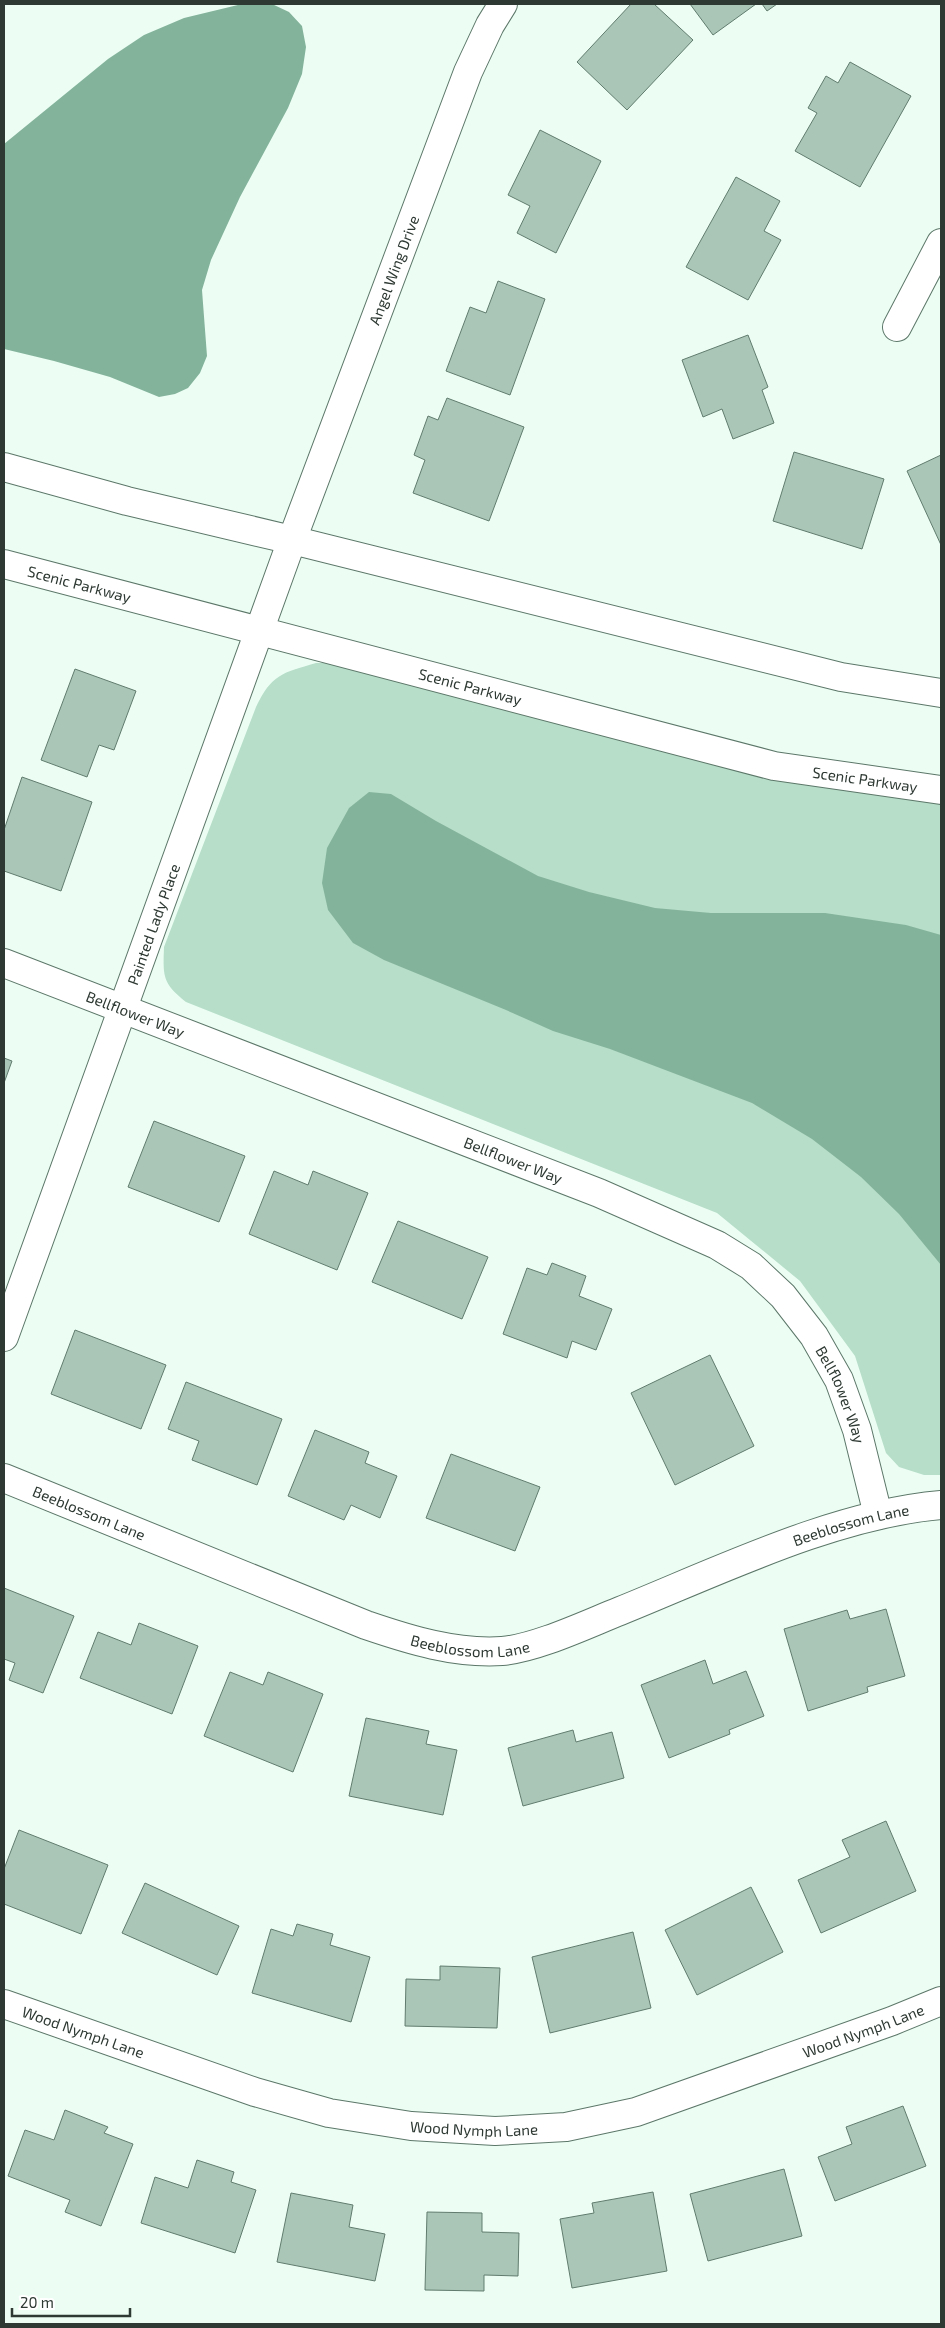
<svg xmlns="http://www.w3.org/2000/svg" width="945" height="2328" viewBox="0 0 945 2328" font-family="'Exo 2',sans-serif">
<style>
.green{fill:#b7dec9}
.water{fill:#84b39b}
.building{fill:#a9c6b7;stroke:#617c6e}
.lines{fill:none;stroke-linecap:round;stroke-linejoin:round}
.minor-casing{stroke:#5c7769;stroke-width:30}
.minor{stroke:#fff;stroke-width:28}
.labels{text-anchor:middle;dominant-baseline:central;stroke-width:5;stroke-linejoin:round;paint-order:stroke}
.street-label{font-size:15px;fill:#2e3933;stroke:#fff}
</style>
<rect width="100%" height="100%" fill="#ecfef4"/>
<!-- green -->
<path class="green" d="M 316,663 L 345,663 L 941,798 L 941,1475 L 924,1475 L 899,1467 L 886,1453 L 855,1356 L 800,1281 L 717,1213 L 186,1002 C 162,983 163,976 164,947 L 256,707 C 272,674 282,673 316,663 Z"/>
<!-- water -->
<g class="water">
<path d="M 242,4 L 272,4 L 289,12 L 302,26 L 306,47 L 302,74 L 288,108 L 240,197 L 211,260 L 202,290 L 207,356 L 200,373 L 188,388 L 175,394 L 159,397 L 110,377 L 54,361 L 4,349 L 4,144 L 108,59 L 144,35 L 184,18 Z"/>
<path d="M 369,792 L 391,794 L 436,821 L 538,876 L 589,892 L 655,908 L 711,913 L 825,913 L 906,925 L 941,935 L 941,1265 L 899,1214 L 861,1177 L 812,1139 L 752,1103 L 610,1049 L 553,1031 L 506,1010 L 384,960 L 353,943 L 328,910 L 322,883 L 327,848 L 349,808 Z"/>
</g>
<!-- building -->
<g class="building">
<path d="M 631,4 L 654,4 L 693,40 L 627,110 L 577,62 Z"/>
<path d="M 690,4 L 756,4 L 713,35 Z"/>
<path d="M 762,4 L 777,4 L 767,11 Z"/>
<path d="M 850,62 L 911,96 L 860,187 L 795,151 L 817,113 L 808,108 L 826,76 L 838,83 Z"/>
<path d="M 540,130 L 601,161 L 556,253 L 517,233 L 530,206 L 508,195 Z"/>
<path d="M 736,177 L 780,201 L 764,231 L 781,240 L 748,300 L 686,267 Z"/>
<path d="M 498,281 L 545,299 L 510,395 L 446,371 L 470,307 L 486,313 Z"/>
<path d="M 748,335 L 768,387 L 762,390 L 774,423 L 733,439 L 722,409 L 703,417 L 682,360 Z"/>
<path d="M 447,398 L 524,427 L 489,521 L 413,493 L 425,460 L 414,455 L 428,416 L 438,420 Z"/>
<path d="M 794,452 L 884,479 L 862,549 L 773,521 Z"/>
<path d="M 941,455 L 941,545 L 907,471 Z"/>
<path d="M 75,669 L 136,691 L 114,750 L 99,745 L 87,777 L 41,760 Z"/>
<path d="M 22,777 L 92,802 L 61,891 L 4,871 L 4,830 Z"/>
<path d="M 4,1058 L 12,1061 L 4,1083 Z"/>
<path d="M 154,1121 L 245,1156 L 219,1222 L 128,1187 Z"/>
<path d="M 274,1171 L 308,1185 L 313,1171 L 368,1193 L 337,1270 L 249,1234 Z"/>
<path d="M 398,1221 L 488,1257 L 462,1319 L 372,1282 Z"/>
<path d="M 552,1263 L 586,1276 L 579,1296 L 612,1309 L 596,1350 L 572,1341 L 567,1358 L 503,1334 L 527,1268 L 547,1275 Z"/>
<path d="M 75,1330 L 166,1365 L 141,1429 L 51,1394 Z"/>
<path d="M 710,1355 L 754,1446 L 675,1485 L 631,1393 Z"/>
<path d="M 186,1382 L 282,1419 L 257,1485 L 192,1460 L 199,1441 L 168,1429 Z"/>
<path d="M 315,1430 L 369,1452 L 365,1463 L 397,1476 L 380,1518 L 351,1505 L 344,1520 L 288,1496 Z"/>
<path d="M 451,1454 L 540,1487 L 515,1551 L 426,1518 Z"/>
<path d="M 4,1588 L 74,1616 L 43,1693 L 9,1680 L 15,1663 L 4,1659 Z"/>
<path d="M 886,1609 L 905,1676 L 867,1687 L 868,1692 L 808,1711 L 784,1629 L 847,1610 L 850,1619 Z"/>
<path d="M 139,1623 L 198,1646 L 172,1714 L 80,1678 L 98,1632 L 131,1645 Z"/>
<path d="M 705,1660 L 713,1684 L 746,1671 L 764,1716 L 729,1730 L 730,1734 L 669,1758 L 641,1685 Z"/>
<path d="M 230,1672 L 263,1685 L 268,1672 L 323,1694 L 293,1772 L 204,1736 Z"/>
<path d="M 366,1718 L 429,1731 L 426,1744 L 457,1750 L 443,1815 L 349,1796 Z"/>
<path d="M 573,1730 L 576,1742 L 612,1732 L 624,1778 L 523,1806 L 508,1748 Z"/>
<path d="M 886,1821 L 916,1891 L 821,1933 L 798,1880 L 850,1857 L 842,1840 Z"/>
<path d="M 19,1830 L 108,1865 L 81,1934 L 4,1904 L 4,1869 Z"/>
<path d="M 145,1883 L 239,1926 L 217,1975 L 122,1933 Z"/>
<path d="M 751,1887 L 783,1952 L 697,1995 L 665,1930 Z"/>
<path d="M 297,1924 L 333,1934 L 330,1945 L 370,1957 L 351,2022 L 252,1993 L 271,1929 L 293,1936 Z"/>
<path d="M 633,1932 L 651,2008 L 550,2033 L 532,1957 Z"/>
<path d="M 440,1966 L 500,1968 L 497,2028 L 405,2026 L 406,1979 L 440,1980 Z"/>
<path d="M 903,2106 L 926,2166 L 835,2201 L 818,2157 L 852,2144 L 846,2127 Z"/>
<path d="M 65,2110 L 108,2127 L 104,2133 L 133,2144 L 101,2226 L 65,2212 L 70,2200 L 8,2176 L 25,2130 L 54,2140 Z"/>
<path d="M 197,2160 L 234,2172 L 231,2182 L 256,2190 L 235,2253 L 141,2223 L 155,2177 L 188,2188 Z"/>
<path d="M 784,2169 L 802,2236 L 708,2261 L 690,2194 Z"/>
<path d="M 653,2192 L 667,2271 L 572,2288 L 560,2219 L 594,2213 L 592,2203 Z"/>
<path d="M 291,2193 L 353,2205 L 349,2227 L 385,2234 L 375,2281 L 277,2262 Z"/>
<path d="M 427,2212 L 482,2213 L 482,2232 L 519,2233 L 518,2276 L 484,2275 L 484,2291 L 425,2290 Z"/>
</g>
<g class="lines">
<!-- minor casing -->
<g class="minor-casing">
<g id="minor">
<path d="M 897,327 L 941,243"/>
<path d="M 4,467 L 127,501 L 292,540 L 841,677 L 941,693"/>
<path id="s1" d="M 4,564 L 774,766 L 941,790"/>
<path id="s2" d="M 4,963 L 599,1193 L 717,1245 L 751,1266 L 783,1296 L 814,1336 L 839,1380 L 857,1430 L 878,1515"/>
<path id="s3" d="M 4,1337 L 292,540 L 468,72 L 490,25 L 503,4"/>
<path id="s4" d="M 4,1478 L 366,1625 C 410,1640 455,1654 502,1651 C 537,1648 587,1624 620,1611 C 719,1571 835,1514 941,1505"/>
<path id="s5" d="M 4,2004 L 255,2092 L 329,2113 L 411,2126 L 495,2131 L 566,2127 L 636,2112 L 892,2021 L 941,2001"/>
</g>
</g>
<!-- minor -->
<use href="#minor" class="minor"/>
</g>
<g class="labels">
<!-- street labels -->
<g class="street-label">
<text stroke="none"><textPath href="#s3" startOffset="1136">Angel Wing Drive</textPath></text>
<text stroke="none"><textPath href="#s1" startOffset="78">Scenic Parkway</textPath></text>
<text stroke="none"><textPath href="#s1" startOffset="482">Scenic Parkway</textPath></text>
<text stroke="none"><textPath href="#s1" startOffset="888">Scenic Parkway</textPath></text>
<text stroke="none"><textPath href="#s3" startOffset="439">Painted Lady Place</textPath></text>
<text stroke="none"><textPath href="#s2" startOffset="141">Bellflower Way</textPath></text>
<text stroke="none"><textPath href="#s2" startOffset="546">Bellflower Way</textPath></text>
<text stroke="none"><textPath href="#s2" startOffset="966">Bellflower Way</textPath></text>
<text stroke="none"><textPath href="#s4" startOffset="92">Beeblossom Lane</textPath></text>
<text stroke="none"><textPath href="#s4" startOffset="902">Beeblossom Lane</textPath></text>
<text stroke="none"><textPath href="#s4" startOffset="498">Beeblossom Lane</textPath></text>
<text stroke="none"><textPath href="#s5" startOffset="894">Wood Nymph Lane</textPath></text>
<text stroke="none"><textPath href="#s5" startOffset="84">Wood Nymph Lane</textPath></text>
<text stroke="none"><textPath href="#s5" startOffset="489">Wood Nymph Lane</textPath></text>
</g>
</g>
<!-- border -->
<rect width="945" height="2328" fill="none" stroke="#2e3933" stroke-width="10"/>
<!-- scale -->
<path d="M12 2308v8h118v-8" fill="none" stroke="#2e3933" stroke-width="2.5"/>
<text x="20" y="2308" font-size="15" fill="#2e3933" stroke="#ffffff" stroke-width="4" paint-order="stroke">20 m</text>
</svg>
